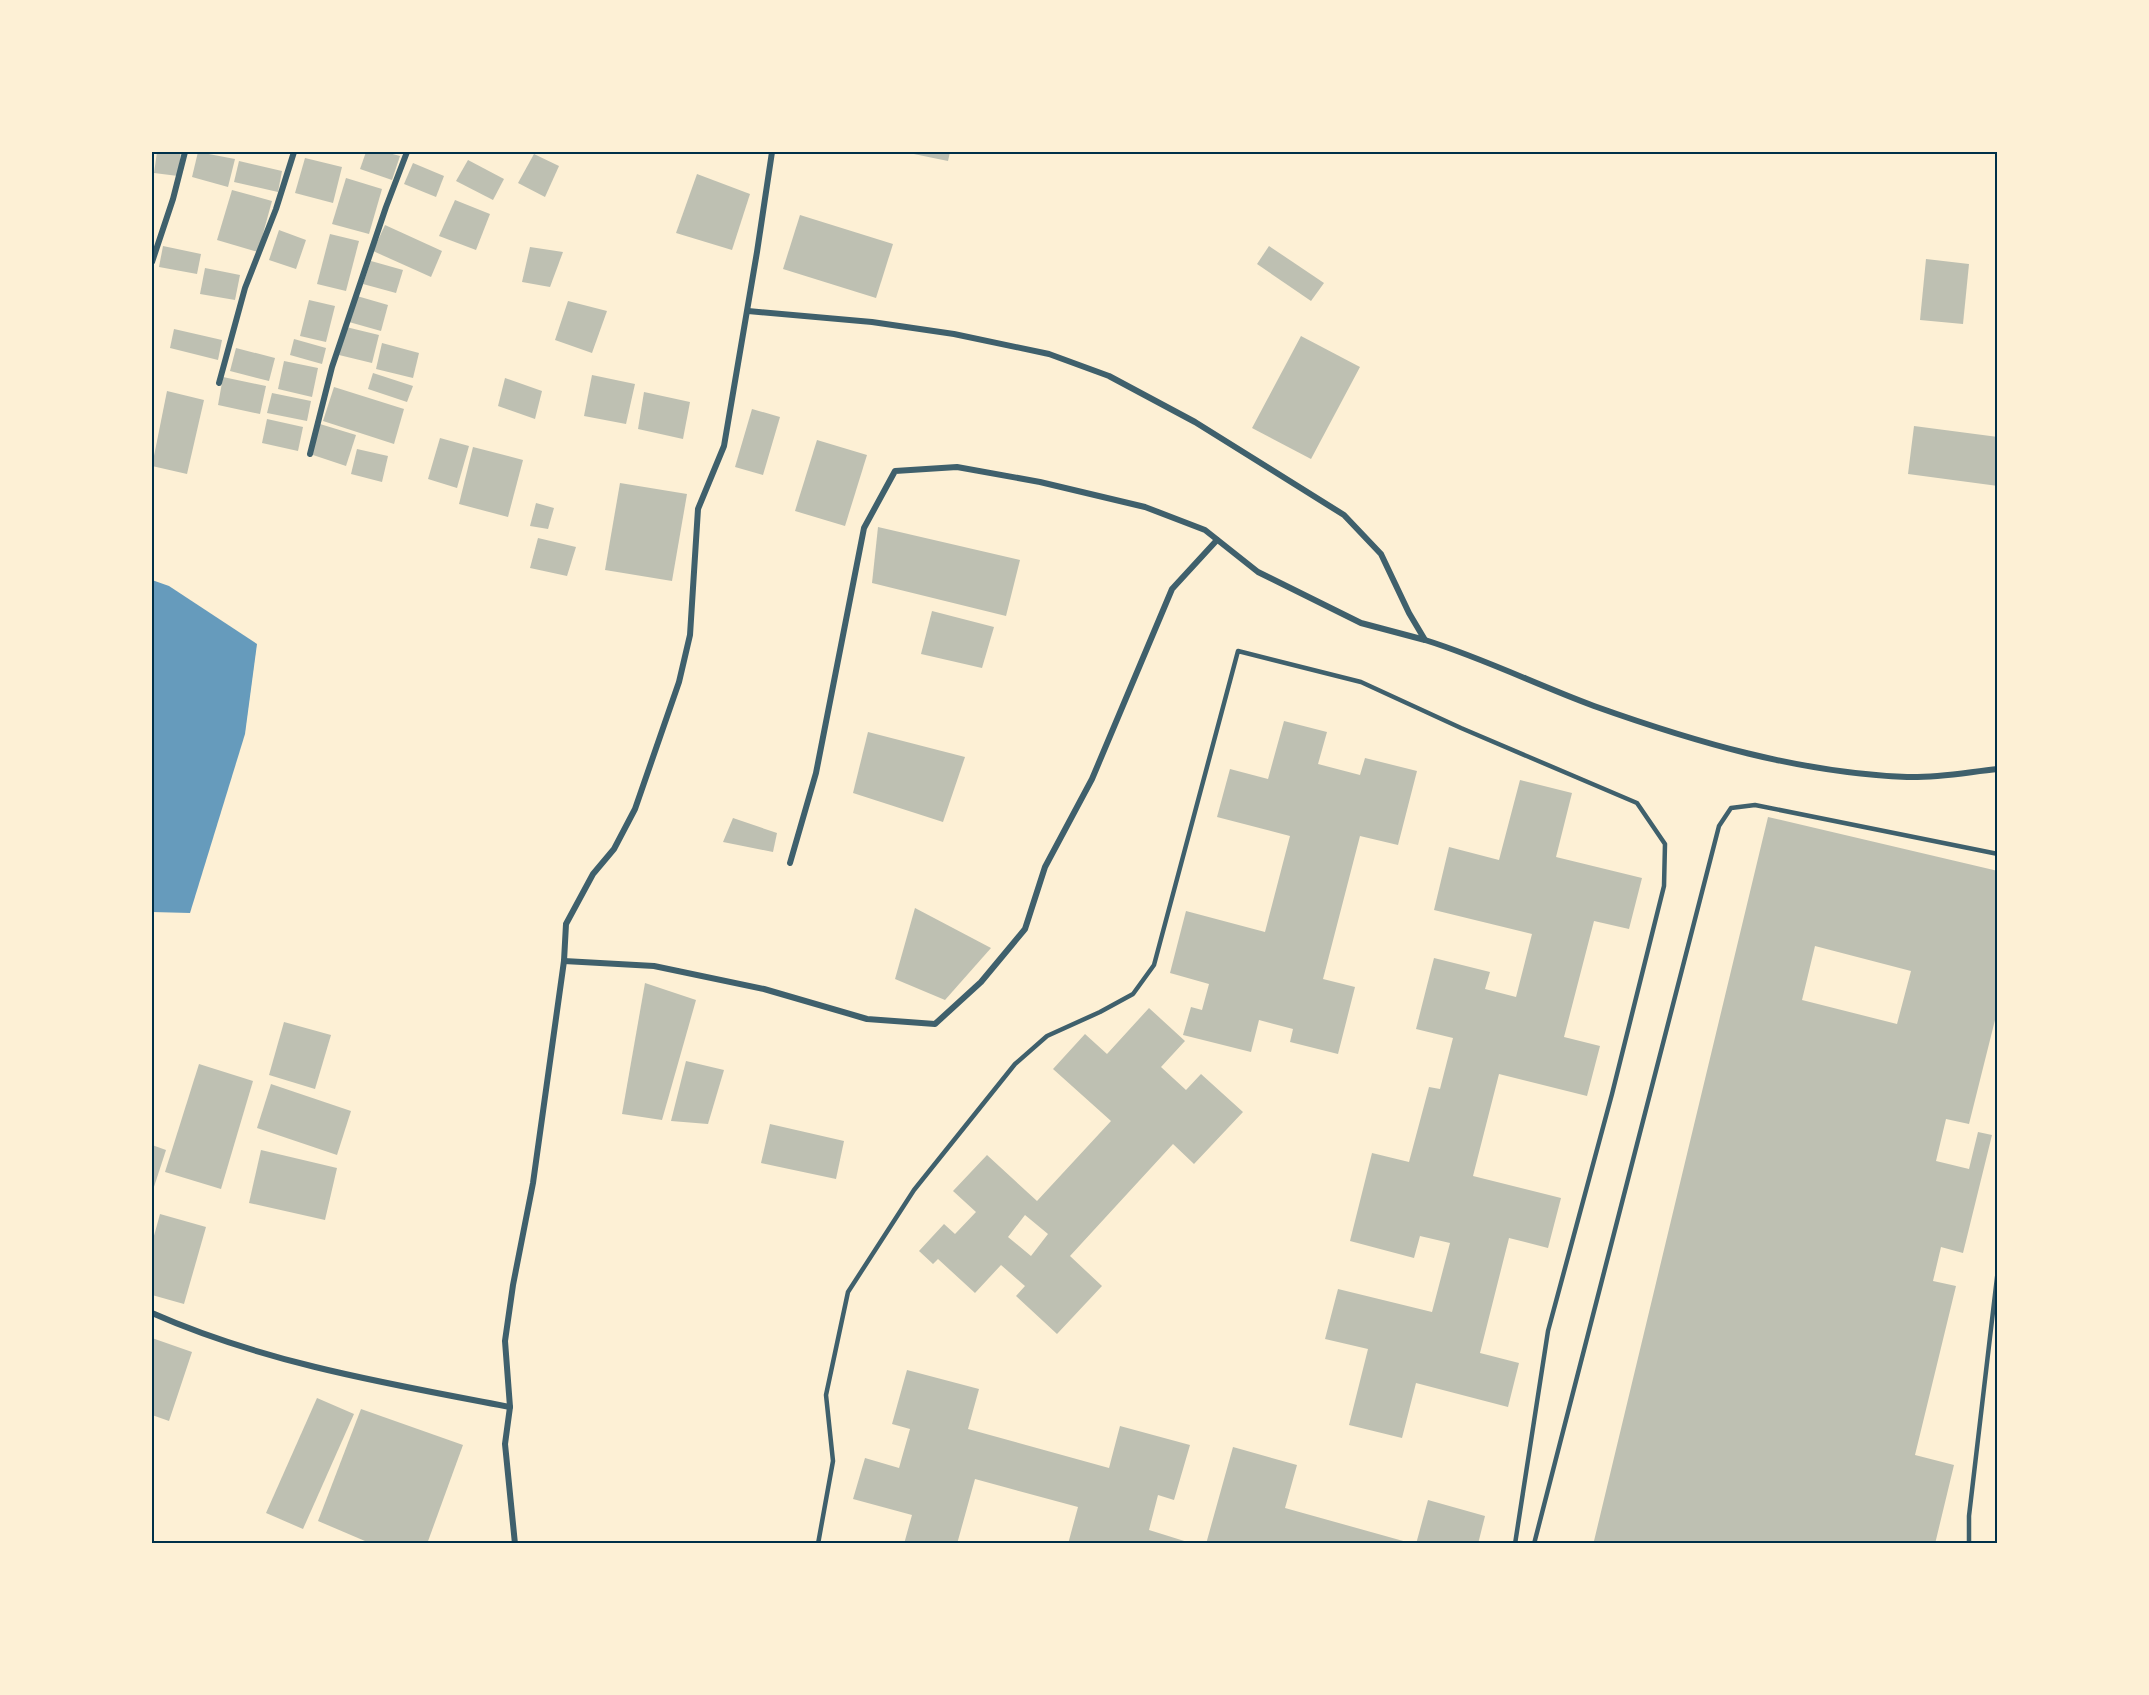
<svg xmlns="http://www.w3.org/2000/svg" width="2149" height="1695" viewBox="0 0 2149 1695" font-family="Manrope,sans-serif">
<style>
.water{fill:#669bbc}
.building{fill:#bec0b2;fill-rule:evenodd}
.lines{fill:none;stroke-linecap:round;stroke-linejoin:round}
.service{stroke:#3f606c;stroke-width:4.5}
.minor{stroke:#3f606c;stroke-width:6}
.neatline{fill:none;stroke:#003049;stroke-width:2}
</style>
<rect width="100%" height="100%" fill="#fdf0d5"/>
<!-- water -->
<path class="water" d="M 152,580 L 169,586 L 257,644 L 245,734 L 190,913 L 152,912 Z"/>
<!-- building -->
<g class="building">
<path d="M 157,152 L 181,152 L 178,176 L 154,173 Z"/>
<path d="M 198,152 L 235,159 L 228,187 L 192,177 Z"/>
<path d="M 366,152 L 385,152 L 400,156 L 392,180 L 360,169 Z"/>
<path d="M 904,152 L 950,152 L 948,161 Z"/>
<path d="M 534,154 L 559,166 L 545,197 L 518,183 Z"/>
<path d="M 305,158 L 342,167 L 333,203 L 295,193 Z"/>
<path d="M 468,160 L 504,179 L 493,200 L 456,181 Z"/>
<path d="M 239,161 L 282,171 L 278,192 L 234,182 Z"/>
<path d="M 413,163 L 444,176 L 436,197 L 404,184 Z"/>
<path d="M 697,174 L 750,194 L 732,250 L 676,233 Z"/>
<path d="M 346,178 L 382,189 L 369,234 L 332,224 Z"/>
<path d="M 232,190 L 272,201 L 258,252 L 217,240 Z"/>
<path d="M 455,200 L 490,214 L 476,250 L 439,236 Z"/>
<path d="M 800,215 L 893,244 L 876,298 L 783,269 Z"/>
<path d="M 385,225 L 442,251 L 431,277 L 373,251 Z"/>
<path d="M 279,230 L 306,240 L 296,269 L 269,260 Z"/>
<path d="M 330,234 L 359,241 L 346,291 L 317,284 Z"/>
<path d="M 163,246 L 201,254 L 197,274 L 159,267 Z"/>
<path d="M 1269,246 L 1324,283 L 1311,301 L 1257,264 Z"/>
<path d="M 530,247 L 563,252 L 550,287 L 522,282 Z"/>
<path d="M 1926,259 L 1969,264 L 1963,324 L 1920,320 Z"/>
<path d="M 371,261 L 403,270 L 396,293 L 363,284 Z"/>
<path d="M 205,268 L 240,275 L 235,300 L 200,294 Z"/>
<path d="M 357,296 L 388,305 L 381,331 L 349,322 Z"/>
<path d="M 309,300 L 335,306 L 326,342 L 300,336 Z"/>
<path d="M 568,301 L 607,311 L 592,353 L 555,340 Z"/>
<path d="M 346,327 L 379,335 L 372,363 L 339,355 Z"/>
<path d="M 174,329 L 222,340 L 218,360 L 170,348 Z"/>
<path d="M 1301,336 L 1360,367 L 1311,459 L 1252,428 Z"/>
<path d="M 294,339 L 326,348 L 322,364 L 290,355 Z"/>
<path d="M 382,343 L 419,353 L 413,378 L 376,369 Z"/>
<path d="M 236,348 L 275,358 L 269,381 L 230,371 Z"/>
<path d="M 284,361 L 318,368 L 312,397 L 278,389 Z"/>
<path d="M 373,373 L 413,386 L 407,402 L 368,389 Z"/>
<path d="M 592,375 L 635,384 L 626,424 L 584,416 Z"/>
<path d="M 223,377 L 266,386 L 260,414 L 218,405 Z"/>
<path d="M 505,378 L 542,391 L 535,419 L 498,406 Z"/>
<path d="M 334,387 L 404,409 L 394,444 L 323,421 Z"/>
<path d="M 167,391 L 204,400 L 187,474 L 152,466 Z"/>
<path d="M 644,392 L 690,402 L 683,439 L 638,429 Z"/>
<path d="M 272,393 L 311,401 L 307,421 L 267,413 Z"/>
<path d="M 752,409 L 780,417 L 763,475 L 735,467 Z"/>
<path d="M 267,419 L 303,427 L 298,451 L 262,443 Z"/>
<path d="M 320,424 L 356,435 L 346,466 L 310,454 Z"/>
<path d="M 1914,426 L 1998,437 L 1998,486 L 1908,474 Z"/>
<path d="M 440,438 L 469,446 L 457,488 L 428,479 Z"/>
<path d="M 817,440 L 867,455 L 845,526 L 795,511 Z"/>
<path d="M 473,447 L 523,460 L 508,517 L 459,504 Z"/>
<path d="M 357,449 L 388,456 L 382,482 L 351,474 Z"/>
<path d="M 620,483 L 687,494 L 672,581 L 605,570 Z"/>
<path d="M 536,503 L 554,508 L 548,529 L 530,526 Z"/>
<path d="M 878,527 L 1020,560 L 1006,616 L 872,583 Z"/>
<path d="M 538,538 L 576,547 L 567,576 L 530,568 Z"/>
<path d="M 932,611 L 994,627 L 982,668 L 921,654 Z"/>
<path d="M 1284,721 L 1327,732 L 1318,764 L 1360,775 L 1365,758 L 1417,771 L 1398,845 L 1360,836 L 1323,979 L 1355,987 L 1338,1054 L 1290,1042 L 1293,1029 L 1259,1020 L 1251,1052 L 1183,1035 L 1191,1007 L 1202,1010 L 1209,984 L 1170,973 L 1186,911 L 1265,932 L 1290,836 L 1217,817 L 1230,769 L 1268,779 Z"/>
<path d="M 868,732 L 965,757 L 943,822 L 853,793 Z"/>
<path d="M 1520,780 L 1572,793 L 1556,857 L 1642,878 L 1629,929 L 1594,921 L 1564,1037 L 1600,1046 L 1587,1096 L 1499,1074 L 1473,1176 L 1561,1198 L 1548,1248 L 1509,1238 L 1480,1353 L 1519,1363 L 1508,1407 L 1416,1383 L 1402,1438 L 1349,1425 L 1368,1349 L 1325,1339 L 1338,1289 L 1432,1312 L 1450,1243 L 1420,1236 L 1414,1258 L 1350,1241 L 1372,1153 L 1409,1162 L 1429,1087 L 1440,1089 L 1453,1038 L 1416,1029 L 1434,958 L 1490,972 L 1485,989 L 1516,997 L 1532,934 L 1434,910 L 1449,847 L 1499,860 Z"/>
<path d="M 1768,817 L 1998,871 L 1998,1008 L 1969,1124 L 1946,1119 L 1936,1161 L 1969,1169 L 1978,1132 L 1992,1135 L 1963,1253 L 1941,1247 L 1933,1281 L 1956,1286 L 1915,1455 L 1954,1465 L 1935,1544 L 1605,1544 L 1594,1541 ZM 1815,946 L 1911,971 L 1897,1024 L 1802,1000 Z"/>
<path d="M 733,818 L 777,833 L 773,852 L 723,842 Z"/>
<path d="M 915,908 L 991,948 L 945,1000 L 895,979 Z"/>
<path d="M 645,983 L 696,1000 L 662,1120 L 622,1114 Z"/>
<path d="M 1149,1008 L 1185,1041 L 1161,1067 L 1186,1090 L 1201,1074 L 1243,1112 L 1194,1164 L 1173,1144 L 1070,1256 L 1102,1286 L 1057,1334 L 1016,1296 L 1025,1286 L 1001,1265 L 975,1293 L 938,1259 L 933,1264 L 919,1251 L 944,1224 L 955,1234 L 976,1212 L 953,1191 L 987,1155 L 1037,1201 L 1111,1121 L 1053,1069 L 1085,1034 L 1107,1054 ZM 1025,1215 L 1048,1234 L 1031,1256 L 1008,1237 Z"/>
<path d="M 284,1022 L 331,1035 L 315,1089 L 269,1075 Z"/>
<path d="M 686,1061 L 724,1070 L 708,1124 L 671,1121 Z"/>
<path d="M 199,1064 L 253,1081 L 221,1189 L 165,1172 Z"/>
<path d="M 271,1084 L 351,1111 L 337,1155 L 257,1128 Z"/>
<path d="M 770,1124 L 844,1141 L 836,1179 L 761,1163 Z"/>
<path d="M 152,1145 L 166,1150 L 152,1193 Z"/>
<path d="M 261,1150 L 337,1168 L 325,1220 L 249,1203 Z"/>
<path d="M 160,1214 L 206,1227 L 184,1304 L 152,1295 L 152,1243 Z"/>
<path d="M 152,1338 L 192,1352 L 169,1421 L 152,1415 Z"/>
<path d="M 907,1370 L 979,1389 L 968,1429 L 1109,1468 L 1120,1426 L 1190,1445 L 1174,1500 L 1158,1495 L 1149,1530 L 1194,1544 L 1068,1544 L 1078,1507 L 975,1479 L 957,1544 L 904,1544 L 912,1515 L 853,1499 L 865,1458 L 899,1468 L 910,1429 L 892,1424 Z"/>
<path d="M 317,1398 L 354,1414 L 303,1529 L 266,1513 Z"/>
<path d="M 361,1409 L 463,1445 L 427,1544 L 372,1544 L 318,1521 Z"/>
<path d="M 1233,1447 L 1297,1465 L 1285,1508 L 1414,1544 L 1206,1544 Z"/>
<path d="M 1428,1500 L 1485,1516 L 1478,1544 L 1416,1544 Z"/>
</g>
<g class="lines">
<!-- service -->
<g class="service">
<path d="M 818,1544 L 833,1461 L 826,1395 L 848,1292 L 914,1190 L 1015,1064 L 1047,1036 L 1100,1012 L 1133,994 L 1154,965 L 1238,651 L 1361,682 L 1461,728 L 1637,803 L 1665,844 L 1664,886 L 1612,1094 L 1548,1331 L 1515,1544"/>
<path d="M 1534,1544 L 1719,826 L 1731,808 L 1755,805 L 1998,854"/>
<path d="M 1969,1544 L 1969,1516 L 1998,1269"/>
</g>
<!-- minor -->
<g class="minor">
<path d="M 152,262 L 173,199 L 185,152"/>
<path d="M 748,311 L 872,322 L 954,334 L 1049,354 L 1109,376 L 1195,422 L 1344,515 L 1381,554 L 1409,613 L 1425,640 C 1483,658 1537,685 1594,706 C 1695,742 1800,773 1907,777 C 1937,778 1968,772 1998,769"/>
<path d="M 219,383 L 245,288 L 276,209 L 294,152"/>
<path d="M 310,454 L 332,367 L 386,207 L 407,152"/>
<path d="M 790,863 L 816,773 L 864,528 L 895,471 L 957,467 L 1040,482 L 1145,507 L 1205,530 L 1258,572 L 1361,623 L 1425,640"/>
<path d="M 564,961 L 654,966 L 764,989 L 867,1019 L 935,1024 L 981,982 L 1025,929 L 1045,867 L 1092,779 L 1172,589 L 1217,540"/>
<path d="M 152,1313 C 265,1363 389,1384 510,1407"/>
<path d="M 515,1544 L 505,1444 L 510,1407 L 505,1341 L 513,1285 L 533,1183 L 564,961 L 566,924 L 593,874 L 614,849 L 635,809 L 679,682 L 690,635 L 698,509 L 724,446 L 757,252 L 772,152"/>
</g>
</g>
<!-- border -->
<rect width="2149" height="1695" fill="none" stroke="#fdf0d5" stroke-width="306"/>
<rect x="153" y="153" width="1843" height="1389" class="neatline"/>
</svg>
